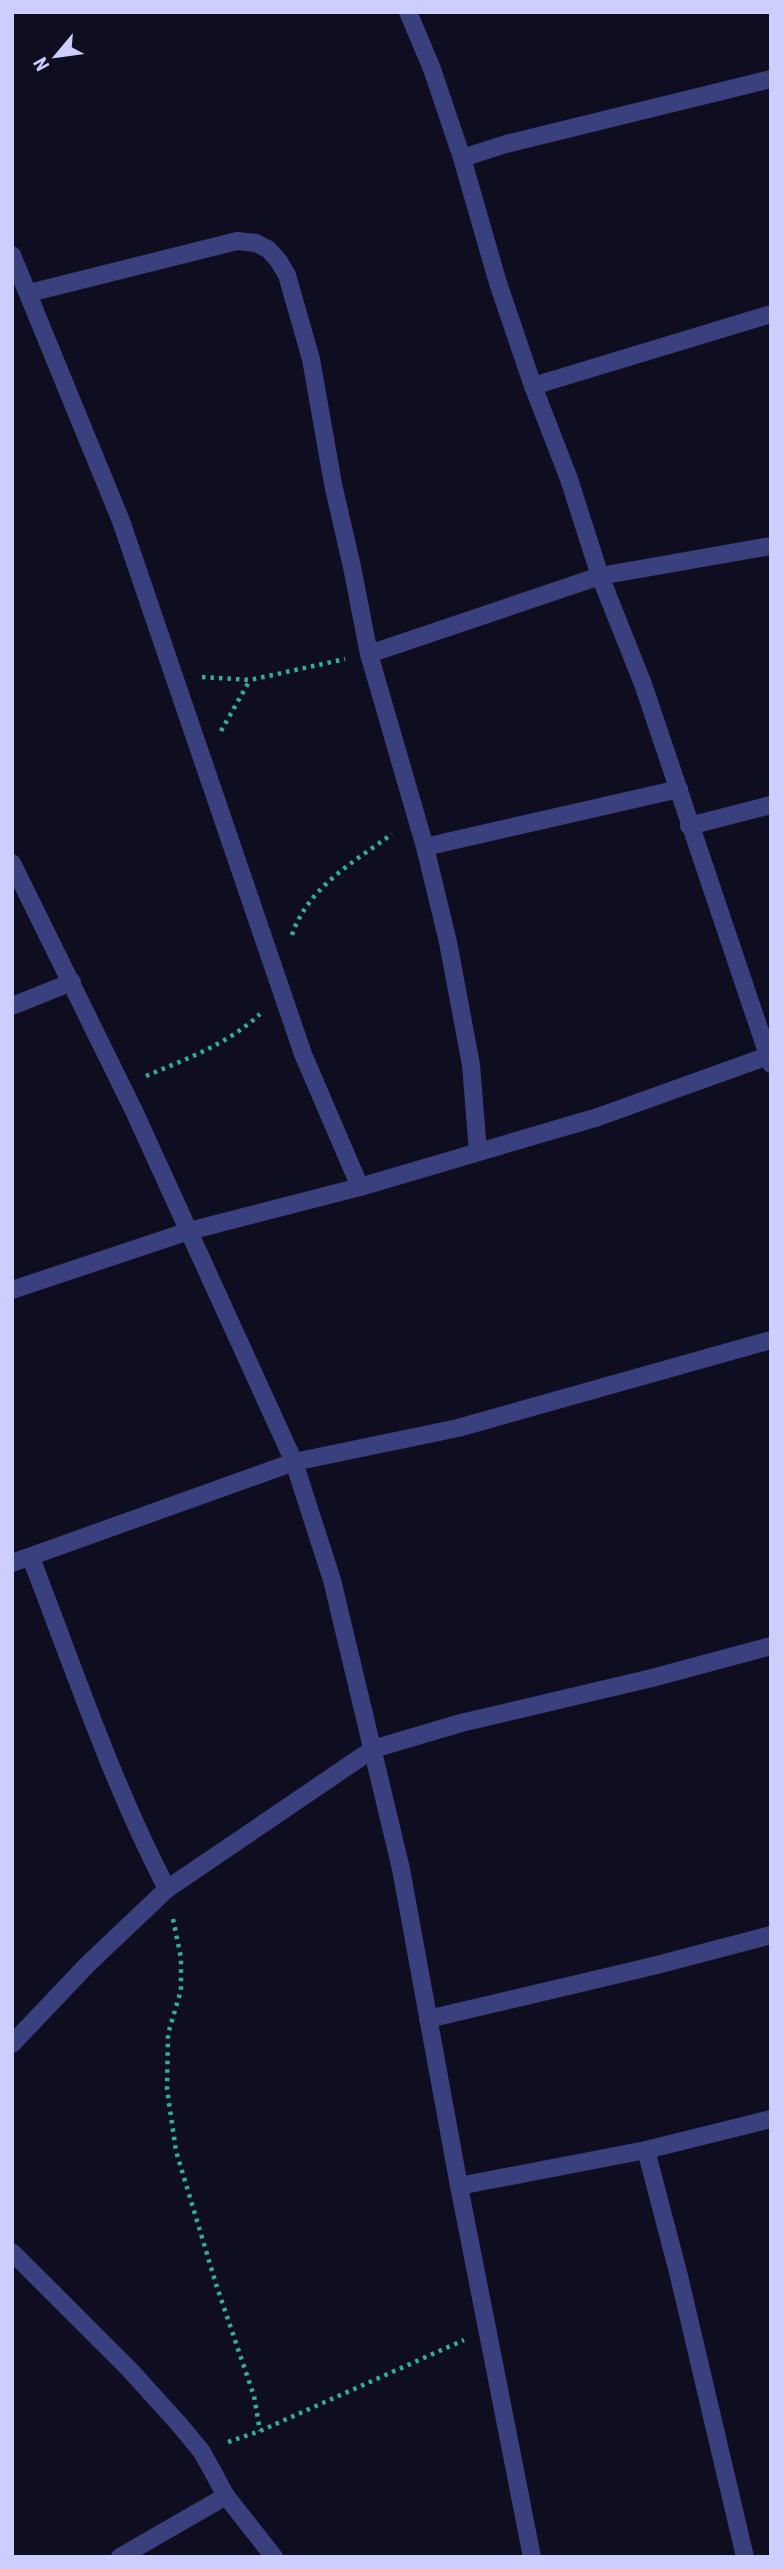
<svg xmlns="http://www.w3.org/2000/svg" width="783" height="2569" viewBox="0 0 783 2569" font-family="'Roboto Condensed',sans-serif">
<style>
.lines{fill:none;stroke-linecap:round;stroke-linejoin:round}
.path{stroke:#31ae99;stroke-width:4.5;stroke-dasharray:3.5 5;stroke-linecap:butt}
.minor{stroke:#3a3f7e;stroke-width:18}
</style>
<rect width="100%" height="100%" fill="#0f0e20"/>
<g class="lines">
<!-- path -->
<g class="path">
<path d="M 202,677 L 250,680 L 345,659"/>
<path d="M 221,731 L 250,680"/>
<path d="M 292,935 C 308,887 354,862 392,834"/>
<path d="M 146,1076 C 186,1059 228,1044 260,1014"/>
<path d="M 173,1919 L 181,1958 L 181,1990 L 168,2034 L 167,2089 L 176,2151 L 216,2284 L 254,2396 L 260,2431"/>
<path d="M 228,2442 L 260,2431 L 464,2340"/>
</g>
<!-- minor -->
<g class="minor">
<path d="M 408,12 L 432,69 L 462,158 L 498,283 L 533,386 L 569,479 L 600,576 L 643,684 L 771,1064"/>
<path d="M 462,158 L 506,144 L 771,79"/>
<path d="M 12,255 L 121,521 L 303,1054 L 360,1187"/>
<path d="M 29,293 L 237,241 L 256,243 L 268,249 L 278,260 L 287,275 L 311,359 L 333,484 L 352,567 L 369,654 L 425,847 L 448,942 L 471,1065 L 478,1151"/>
<path d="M 533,386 L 771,314"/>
<path d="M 369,654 L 600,576 L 771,546"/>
<path d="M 689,826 L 771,805"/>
<path d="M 425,847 L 679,789"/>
<path d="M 12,863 L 134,1111 L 294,1462 L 332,1580 L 401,1869 L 459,2186 L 532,2557"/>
<path d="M 12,1006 L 72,982"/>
<path d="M 12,1290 L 189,1231 L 360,1187 L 598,1117 L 768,1056"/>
<path d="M 31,1558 C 74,1669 112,1783 167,1889"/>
<path d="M 12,1563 L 294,1462 L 458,1428 L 771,1340"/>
<path d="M 428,2019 L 657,1965 L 771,1935"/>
<path d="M 12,2044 L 87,1965 L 167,1889 L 373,1749 L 461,1723 L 652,1678 L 771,1646"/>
<path d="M 646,2150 L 679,2276 L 745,2557"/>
<path d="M 459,2186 L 646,2150 L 771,2119"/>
<path d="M 12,2252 L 130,2370 L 178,2423 L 202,2452 L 226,2496 L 274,2557"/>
<path d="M 120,2557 L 226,2496"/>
</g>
</g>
<!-- border -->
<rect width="783" height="2569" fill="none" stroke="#cecefe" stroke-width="28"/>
<!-- north arrow -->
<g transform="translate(56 56) rotate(241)" stroke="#0f0e20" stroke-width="5" paint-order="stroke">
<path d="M0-5L12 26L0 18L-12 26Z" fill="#cecefe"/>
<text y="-10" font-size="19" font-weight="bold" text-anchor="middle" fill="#cecefe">N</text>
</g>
</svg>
